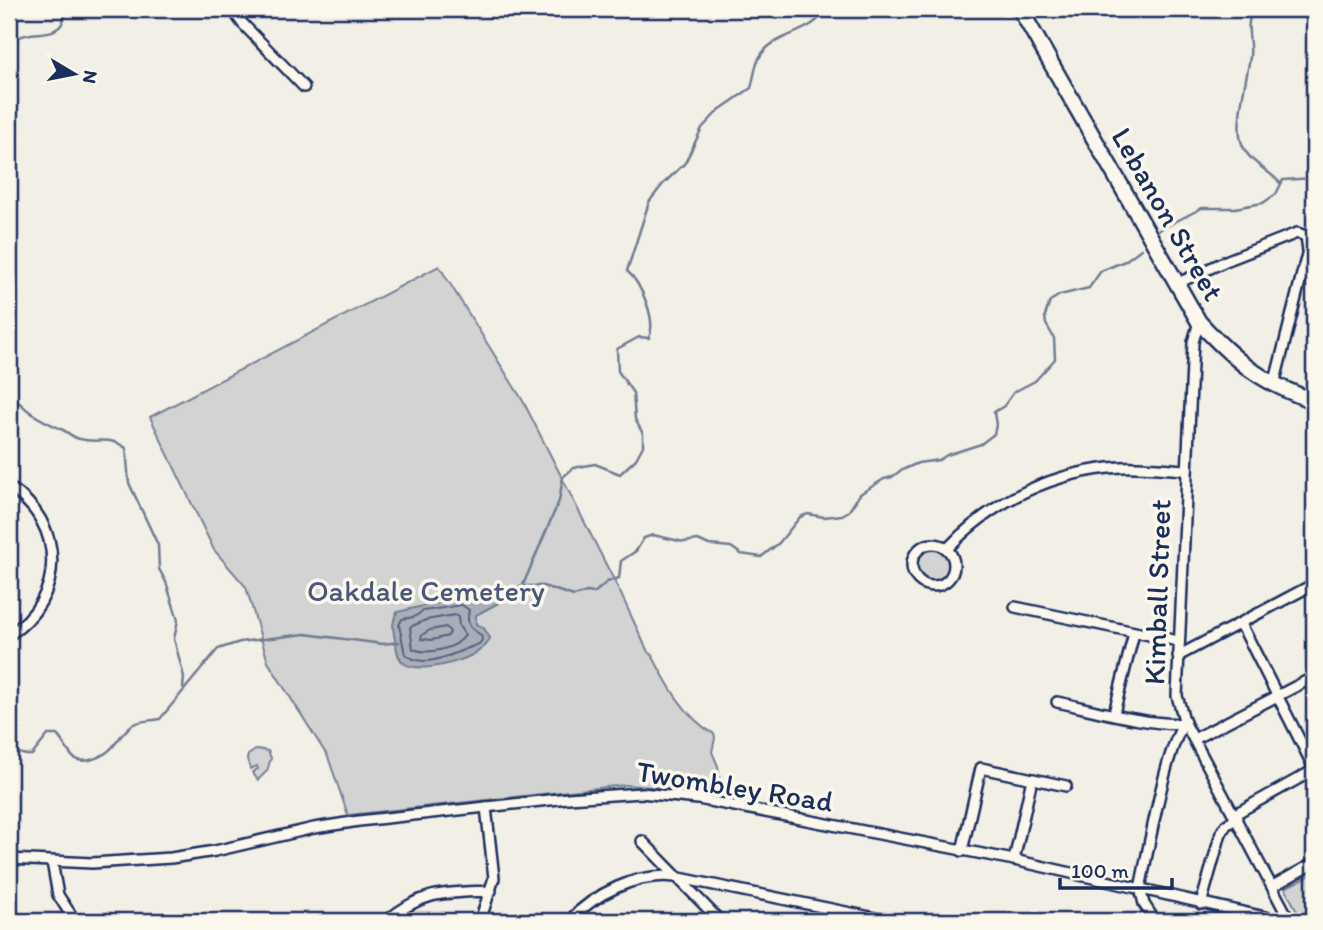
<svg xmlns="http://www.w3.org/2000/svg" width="1323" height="930" viewBox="0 0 1323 930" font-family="Itim,sans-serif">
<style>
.green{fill:#d2d3d2;stroke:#768198;stroke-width:2}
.water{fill:#a9adb7;stroke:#707b93;stroke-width:2}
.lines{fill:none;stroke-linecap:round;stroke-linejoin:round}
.shore{stroke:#546182;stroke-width:2}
.stream{stroke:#707b93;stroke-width:2.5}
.minor-casing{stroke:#1b2f5e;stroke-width:14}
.highway-casing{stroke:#1b2f5e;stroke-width:19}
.minor{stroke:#fbf7ec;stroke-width:9}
.highway{stroke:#fbf7ec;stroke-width:14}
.labels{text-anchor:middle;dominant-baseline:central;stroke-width:7;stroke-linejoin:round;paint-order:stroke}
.street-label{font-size:30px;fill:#1b2f5e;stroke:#fbf7ec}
.park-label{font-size:30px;fill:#49587b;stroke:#fbf7ec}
</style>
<rect width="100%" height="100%" fill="#f2efe6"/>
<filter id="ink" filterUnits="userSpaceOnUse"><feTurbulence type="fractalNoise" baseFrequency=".0143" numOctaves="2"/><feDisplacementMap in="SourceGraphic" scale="14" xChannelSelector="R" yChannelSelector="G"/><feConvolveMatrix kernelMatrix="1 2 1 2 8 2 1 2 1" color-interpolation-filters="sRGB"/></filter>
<g filter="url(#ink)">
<!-- green -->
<g class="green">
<path d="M 439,266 L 523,401 L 620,592 L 648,652 L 652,655 C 667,684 685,718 714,734 L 715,738 L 712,752 L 718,766 L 721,793 L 720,796 L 714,792 L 625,785 L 348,815 L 328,757 L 268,662 L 246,587 L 214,550 L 150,417 Z"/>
<circle cx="933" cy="565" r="17"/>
<path d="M 257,749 L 268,751 L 271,758 L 267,771 L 258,780 L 252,772 L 258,769 L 257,766 L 250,769 L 247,759 L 248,755 Z"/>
<path d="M 1314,873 L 1314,921 L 1300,917 L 1285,888 Z"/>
</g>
<!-- water -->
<path class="water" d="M 499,596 L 502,601 L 476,615 L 476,624 L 483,627 L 490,638 C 485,658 423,675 405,664 C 398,659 397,652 396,644 C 393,631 391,624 397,612 L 449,600 L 463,598 L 478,602 Z"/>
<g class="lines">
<!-- shore -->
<g class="shore">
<path d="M 462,605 L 469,610 C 466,624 469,628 481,635 L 482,640 L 479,644 C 459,650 426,672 405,654 L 399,625 L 402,619 L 414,617 L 423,611 Z"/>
<path d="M 455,615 L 458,617 L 459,626 L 465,635 C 457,649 428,655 413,649 L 410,627 L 426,620 Z"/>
<path d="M 446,627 L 450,632 L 448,636 L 432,640 L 421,639 L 422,635 L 430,630 Z"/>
</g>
<!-- stream -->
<g class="stream">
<path d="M 1253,9 C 1244,26 1252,40 1250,57 C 1247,79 1234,124 1242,144 C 1249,163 1268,169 1280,183"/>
<path d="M 9,52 C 16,23 49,41 61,25 C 64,21 65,14 67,9"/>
<path d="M 1159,230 L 1202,208 L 1235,208 L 1263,203 L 1276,194 L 1283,180 L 1314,178"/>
<path d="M 9,276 C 24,294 17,314 9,335"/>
<path d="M 9,391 C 26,412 37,418 61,429 C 68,432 73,438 80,439 C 99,444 108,435 126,448 L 129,483 L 158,545 L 159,569 L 166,582 L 178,620 L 174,639 L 184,677 L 183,688"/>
<path d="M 523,586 L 543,586 L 574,596 L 587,592 L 594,593 L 607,582 L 619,578 L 621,561 L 636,551 L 644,538 L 653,535 L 684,542 L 698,540 L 709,545 L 731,547 L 741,554 L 761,557 L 779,543 L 800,517 L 808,514 L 824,517 L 842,515 L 849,511 L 860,494 L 884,479 L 892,477 L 900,471 L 918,463 L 939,460 L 947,455 L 981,444 L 994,434 L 996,425 L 994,412 L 1004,406 L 1014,392 L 1035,381 L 1055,359 L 1054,338 L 1046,324 L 1045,316 L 1050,301 L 1060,295 L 1089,288 L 1101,271 L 1125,261 L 1141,249"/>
<path d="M 498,600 L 523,585 L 559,501 L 563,477 L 573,468 L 595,464 L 620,474 L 636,459 L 643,446 L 643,434 L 635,419 L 633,393 L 618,371 L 617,349 L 639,337 L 649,338 C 657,320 641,283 627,271 L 649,202 L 663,184 L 685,163 L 702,128 L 719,110 L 751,88 C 754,78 755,63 761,55 C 774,33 815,34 825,9"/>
<path d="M 9,750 L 26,755 L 32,755 L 48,735 L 57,735 C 64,742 67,752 74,758 C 78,761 85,761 90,760 C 117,752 114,739 132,725 C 139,720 152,721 160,719 L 218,649 L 240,642 L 305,634 L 383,644 L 399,642"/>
</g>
<!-- minor casing -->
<g class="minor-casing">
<g id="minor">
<path d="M 232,9 L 243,24 L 304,87"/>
<path d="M 1176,284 L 1228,260 L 1297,233 L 1306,236 L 1308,250 L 1274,385"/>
<path d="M 1199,322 L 1193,342 L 1177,696 L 1185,723 L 1290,921"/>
<path d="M 9,487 C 66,523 66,599 9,635"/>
<circle cx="933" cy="565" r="21"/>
<path d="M 948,548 C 993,500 1055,471 1121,467 C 1143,466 1165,469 1187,470"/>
<path d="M 1015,607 L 1178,641"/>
<path d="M 1241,624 L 1314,768"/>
<path d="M 1178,656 L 1314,584"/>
<path d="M 1057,702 C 1091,709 1153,727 1185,723"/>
<path d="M 1114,713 L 1134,633"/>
<path d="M 1194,739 L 1314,677"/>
<path d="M 1235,814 L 1314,770"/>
<path d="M 642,841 L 720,921"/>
<path d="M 962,851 L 981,768 L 1066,786"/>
<path d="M 9,859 L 92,863 L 171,858 L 215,851 L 314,828 L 359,821 L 568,798 L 641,793 L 698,799 L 1014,860 L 1282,921"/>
<path d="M 1014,860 L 1032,779"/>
<path d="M 52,862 L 58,895 L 75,921"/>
<path d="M 1273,886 L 1314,863"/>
<path d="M 1201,904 L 1221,833 L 1226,825 L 1237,818"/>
<path d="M 387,921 C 422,890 447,893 491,891"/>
<path d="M 480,921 L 494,878 L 486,807"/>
<path d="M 569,921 C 594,894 638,872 675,877 L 890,921"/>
<path d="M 1155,921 L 1144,904 L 1140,888 C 1148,854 1166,744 1185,723"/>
</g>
</g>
<!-- highway casing -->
<g class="highway-casing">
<path id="highway" d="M 1020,9 L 1199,322 C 1236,362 1262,383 1314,401"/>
</g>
<!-- minor -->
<use href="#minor" class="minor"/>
<!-- highway -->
<use href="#highway" class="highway"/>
</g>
</g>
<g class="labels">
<!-- street labels -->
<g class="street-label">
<text transform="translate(1168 214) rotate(60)">Lebanon Street</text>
<text transform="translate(1157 592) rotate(-88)">Kimball Street</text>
<text transform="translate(735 786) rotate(9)">Twombley Road</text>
</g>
<!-- park labels -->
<g class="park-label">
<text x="426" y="590">Oakdale Cemetery</text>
</g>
</g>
<!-- margin -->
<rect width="1323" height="930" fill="none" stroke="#fbf7ec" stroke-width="35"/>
<rect x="18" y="18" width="1288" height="895" fill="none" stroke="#1b2f5e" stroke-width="2.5" filter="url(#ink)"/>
<!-- north arrow -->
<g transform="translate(74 74) rotate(100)" stroke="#fbf7ec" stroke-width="5" paint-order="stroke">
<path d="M0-5L12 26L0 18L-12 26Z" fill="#1b2f5e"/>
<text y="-10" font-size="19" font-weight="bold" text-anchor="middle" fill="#1b2f5e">N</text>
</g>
<!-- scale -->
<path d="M1060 878v10h112v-10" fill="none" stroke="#1b2f5e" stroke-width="3.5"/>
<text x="1071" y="878" font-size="21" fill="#1b2f5e" stroke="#fbf7ec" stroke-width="5" paint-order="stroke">100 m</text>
</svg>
